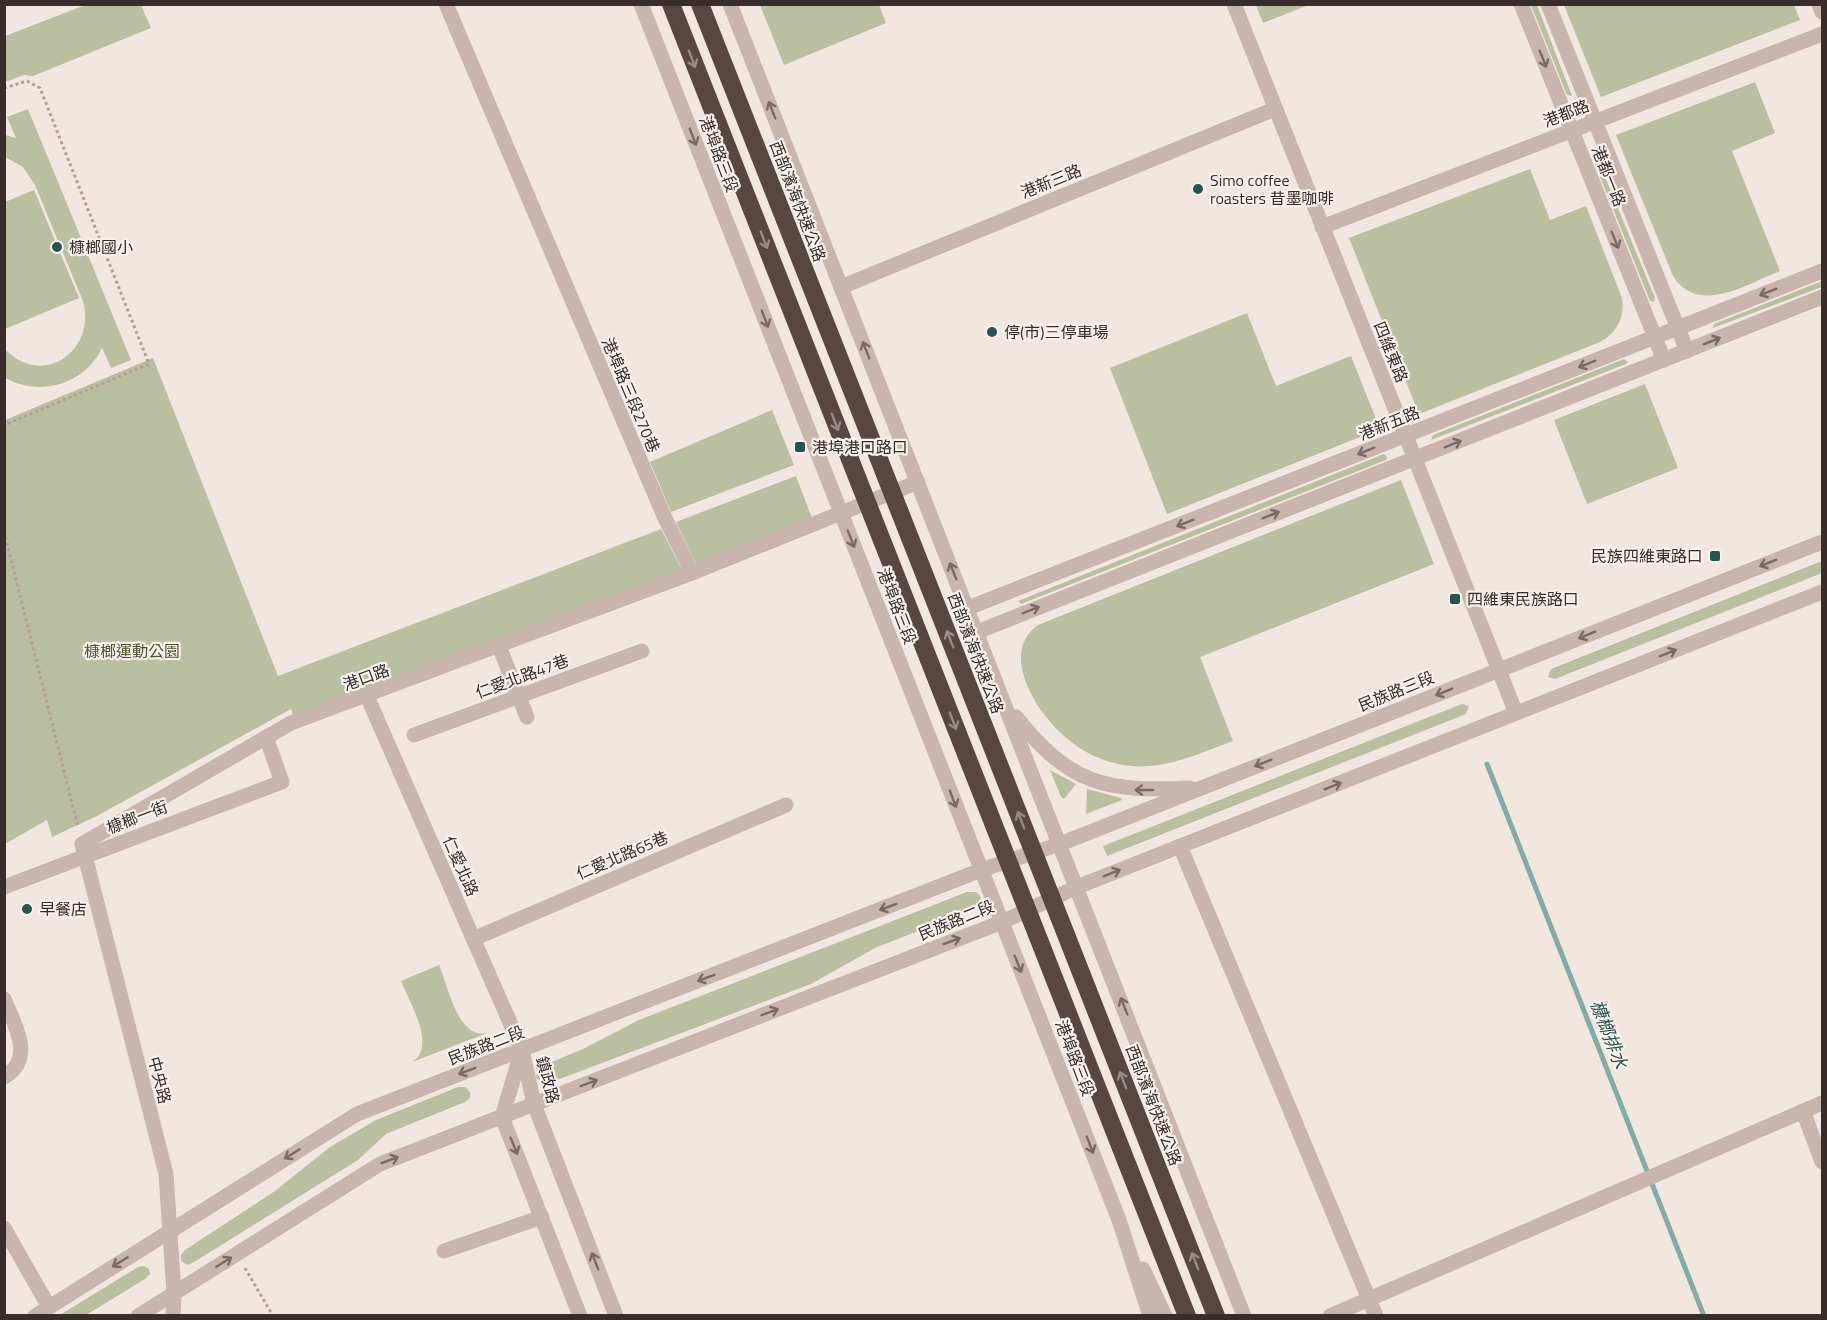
<svg xmlns="http://www.w3.org/2000/svg" width="1827" height="1320" viewBox="0 0 1827 1320" font-family="'Titillium Web','Noto Sans TC',sans-serif">
<style>
.green{fill:#babfa1}
.lines{fill:none;stroke-linecap:round;stroke-linejoin:round}
.stream{stroke:#82aca6;stroke-width:5}
.path{stroke:#b49f97;stroke-width:3;stroke-dasharray:3 3;stroke-linecap:butt}
.minor{stroke:#c8b5ad;stroke-width:15}
.highway-bridge{stroke:#584643;stroke-width:18}
.oneway{stroke:#988a87}
.oneway2{stroke:#796a66}
.poi-dot{fill:#245650;stroke:#f9f1ed;stroke-width:2}
.labels{text-anchor:middle;dominant-baseline:central;stroke-width:4.5;stroke-linejoin:round;paint-order:stroke}
.street-label{font-size:16px;fill:#382d2b;stroke:#f9f1ed}
.poi-label{font-size:16px;fill:#382d2b;stroke:#f9f1ed;text-anchor:start}
.park-label{font-size:16px;fill:#4d5431;stroke:#f9f1ed}
.water-label{font-size:18px;font-style:italic;fill:#245650;stroke:#f9f1ed}
</style>
<rect width="100%" height="100%" fill="#f1e6e0"/>
<!-- green -->
<g class="green">
<path d="M 88,4 L 141,5 L 151,28 L 33,76 L 24,75 L 5,82 L 5,36 Z"/>
<path d="M 760,5 L 879,5 L 886,23 L 784,65 Z"/>
<path d="M 1256,5 L 1309,5 L 1263,23 Z"/>
<path d="M 1531,5 L 1537,5 L 1572,96 L 1567,95 Z"/>
<path d="M 1564,5 L 1794,5 L 1800,20 L 1601,97 Z"/>
<path d="M 1755,82 L 1775,133 L 1732,151 L 1780,271 C 1747,284 1698,316 1673,276 L 1616,135 Z"/>
<path d="M 28,109 L 131,360 L 111,368 L 102,348 C 84,385 40,397 5,378 L 5,349 C 42,389 97,351 83,301 L 35,185 L 23,167 L 5,157 L 5,135 L 16,138 L 7,117 Z"/>
<path d="M 1596,155 L 1655,298 L 1654,302 L 1650,301 L 1593,159 Z"/>
<path d="M 1530,169 L 1550,220 L 1586,206 L 1622,298 C 1625,317 1617,333 1600,342 L 1419,414 L 1349,238 Z"/>
<path d="M 34,190 L 79,298 L 5,329 L 5,202 Z"/>
<path d="M 1822,281 L 1822,287 L 1713,328 L 1714,324 Z"/>
<path d="M 1247,313 L 1276,386 L 1351,356 L 1380,429 L 1167,514 L 1110,368 Z"/>
<path d="M 153,358 L 278,676 L 661,529 L 682,570 L 293,715 L 291,709 L 97,816 L 52,837 L 47,820 L 5,844 L 5,420 Z"/>
<path d="M 1624,359 L 1628,362 L 1626,364 L 1431,440 L 1433,435 Z"/>
<path d="M 1645,384 L 1678,468 L 1587,504 L 1554,420 Z"/>
<path d="M 772,410 L 794,465 L 671,512 L 650,462 Z"/>
<path d="M 1384,454 L 1387,457 L 1386,460 L 1021,604 L 1018,601 Z"/>
<path d="M 796,476 L 812,518 L 696,564 L 676,522 Z"/>
<path d="M 1401,480 L 1434,564 L 1200,657 L 1233,741 C 1195,755 1159,773 1118,764 C 1100,760 1083,752 1069,740 C 1039,717 997,654 1038,625 Z"/>
<path d="M 1822,561 L 1822,573 L 1555,679 L 1548,677 L 1551,669 Z"/>
<path d="M 1462,704 L 1469,706 L 1466,714 L 1107,856 L 1103,846 Z"/>
<path d="M 1050,770 L 1076,784 L 1064,799 L 1061,797 Z"/>
<path d="M 1087,789 L 1121,798 L 1122,800 L 1086,814 Z"/>
<path d="M 967,892 L 976,892 L 981,897 L 980,904 L 974,909 L 875,948 L 811,984 L 549,1083 L 543,1083 L 536,1078 L 537,1071 L 542,1066 L 583,1049 L 639,1020 Z"/>
<path d="M 439,965 C 448,986 458,1040 487,1033 L 412,1062 C 437,1047 410,1003 401,981 Z"/>
<path d="M 458,1087 L 465,1087 L 470,1092 L 470,1098 L 465,1102 L 386,1134 L 358,1160 L 194,1262 L 188,1265 L 181,1261 L 181,1255 L 185,1250 L 275,1191 L 330,1147 L 376,1120 Z"/>
<path d="M 144,1266 L 149,1269 L 150,1274 L 145,1279 L 86,1315 L 60,1315 L 138,1267 Z"/>
</g>
<g class="lines">
<!-- stream -->
<path class="stream" d="M 1487,764 L 1704,1316"/>
<!-- path -->
<g class="path">
<path d="M 4,88 L 27,81 L 40,88 L 149,364 L 4,425"/>
<path d="M 4,531 L 78,827"/>
<path d="M 245,1268 L 273,1316"/>
</g>
<!-- minor -->
<g class="minor">
<path d="M 446,4 L 664,516 L 692,573"/>
<path d="M 641,4 L 1119,1220 L 1150,1316"/>
<path d="M 730,4 L 1244,1316"/>
<path d="M 1234,4 L 1516,713"/>
<path d="M 1521,4 L 1664,360"/>
<path d="M 1548,4 L 1687,351"/>
<path d="M 1819,4 L 1822,12"/>
<path d="M 1322,227 L 1822,34"/>
<path d="M 841,287 L 1275,109"/>
<path d="M 968,608 L 1822,271"/>
<path d="M 977,632 L 1822,297"/>
<path d="M 499,646 L 527,717"/>
<path d="M 367,696 L 522,1050 L 534,1104 L 616,1316"/>
<path d="M 1016,717 C 1070,785 1106,792 1190,788"/>
<path d="M 414,735 L 642,651"/>
<path d="M 1180,846 L 1376,1316"/>
<path d="M 4,887 L 282,782 L 266,737"/>
<path d="M 473,939 L 786,805"/>
<path d="M 4,999 C 14,1023 36,1059 4,1077"/>
<path d="M 521,1053 L 502,1117 L 580,1316"/>
<path d="M 1803,1111 L 1822,1162"/>
<path d="M 4,1228 L 49,1307"/>
<path d="M 444,1251 L 542,1217"/>
<path d="M 1143,1269 L 1165,1316"/>
<path d="M 35,1316 L 357,1114 L 981,870 L 1060,844 L 1822,542"/>
<path d="M 138,1316 L 380,1164 L 1002,922 L 1077,887 L 1822,592"/>
<path d="M 173,1316 L 174,1293 L 166,1174 L 82,844 L 291,723 L 692,573 L 918,482"/>
<path d="M 1330,1316 L 1822,1103"/>
</g>
<!-- highway-bridge -->
<g class="highway-bridge">
<path d="M 671,4 L 1187,1316"/>
<path d="M 700,4 L 1216,1316"/>
</g>
</g>
<!-- one-way arrows -->
<defs><path id="oneway-shaft" d="M-6 0H5M1.5-3L5.5 0L1.5 3" fill="none" stroke-width="1.6" stroke-linecap="round" stroke-linejoin="round" transform="scale(1.5)"/></defs>
<g class="oneway">
<use href="#oneway-shaft" transform="translate(692 59) rotate(69)"/>
<use href="#oneway-shaft" transform="translate(764 240) rotate(69)"/>
<use href="#oneway-shaft" transform="translate(835 422) rotate(69)"/>
<use href="#oneway-shaft" transform="translate(950 639) rotate(-111)"/>
<use href="#oneway-shaft" transform="translate(953 721) rotate(69)"/>
<use href="#oneway-shaft" transform="translate(1021 820) rotate(-111)"/>
<use href="#oneway-shaft" transform="translate(1123 1080) rotate(-111)"/>
<use href="#oneway-shaft" transform="translate(1195 1261) rotate(-111)"/>
</g>
<g class="oneway2">
<use href="#oneway-shaft" transform="translate(1543 59) rotate(68)"/>
<use href="#oneway-shaft" transform="translate(772 110) rotate(-112)"/>
<use href="#oneway-shaft" transform="translate(693 137) rotate(69)"/>
<use href="#oneway-shaft" transform="translate(1615 240) rotate(68)"/>
<use href="#oneway-shaft" transform="translate(1768 292) rotate(158)"/>
<use href="#oneway-shaft" transform="translate(765 319) rotate(69)"/>
<use href="#oneway-shaft" transform="translate(1712 341) rotate(-22)"/>
<use href="#oneway-shaft" transform="translate(866 350) rotate(-111)"/>
<use href="#oneway-shaft" transform="translate(1587 364) rotate(158)"/>
<use href="#oneway-shaft" transform="translate(1453 444) rotate(-22)"/>
<use href="#oneway-shaft" transform="translate(1366 451) rotate(158)"/>
<use href="#oneway-shaft" transform="translate(1271 515) rotate(-22)"/>
<use href="#oneway-shaft" transform="translate(1185 523) rotate(158)"/>
<use href="#oneway-shaft" transform="translate(851 539) rotate(69)"/>
<use href="#oneway-shaft" transform="translate(1768 563) rotate(158)"/>
<use href="#oneway-shaft" transform="translate(953 571) rotate(-112)"/>
<use href="#oneway-shaft" transform="translate(1031 610) rotate(-22)"/>
<use href="#oneway-shaft" transform="translate(1587 635) rotate(158)"/>
<use href="#oneway-shaft" transform="translate(1668 653) rotate(-22)"/>
<use href="#oneway-shaft" transform="translate(1444 692) rotate(158)"/>
<use href="#oneway-shaft" transform="translate(1263 763) rotate(158)"/>
<use href="#oneway-shaft" transform="translate(1333 786) rotate(-22)"/>
<use href="#oneway-shaft" transform="translate(1144 790) rotate(-180)"/>
<use href="#oneway-shaft" transform="translate(953 799) rotate(69)"/>
<use href="#oneway-shaft" transform="translate(1112 873) rotate(-22)"/>
<use href="#oneway-shaft" transform="translate(888 907) rotate(159)"/>
<use href="#oneway-shaft" transform="translate(952 941) rotate(-21)"/>
<use href="#oneway-shaft" transform="translate(1018 964) rotate(68)"/>
<use href="#oneway-shaft" transform="translate(706 978) rotate(159)"/>
<use href="#oneway-shaft" transform="translate(1124 1006) rotate(-112)"/>
<use href="#oneway-shaft" transform="translate(770 1012) rotate(-21)"/>
<use href="#oneway-shaft" transform="translate(467 1071) rotate(159)"/>
<use href="#oneway-shaft" transform="translate(589 1083) rotate(-21)"/>
<use href="#oneway-shaft" transform="translate(1090 1145) rotate(69)"/>
<use href="#oneway-shaft" transform="translate(514 1146) rotate(68)"/>
<use href="#oneway-shaft" transform="translate(292 1154) rotate(148)"/>
<use href="#oneway-shaft" transform="translate(390 1160) rotate(-21)"/>
<use href="#oneway-shaft" transform="translate(595 1261) rotate(-111)"/>
<use href="#oneway-shaft" transform="translate(120 1262) rotate(148)"/>
<use href="#oneway-shaft" transform="translate(224 1262) rotate(-32)"/>
</g>
<!-- markers -->
<g class="poi-dot">
<circle cx="1198" cy="189" r="6"/>
<circle cx="57" cy="247" r="6"/>
<circle cx="992" cy="332" r="6"/>
<rect x="794" y="441" width="12" height="12" rx="3"/>
<rect x="1709" y="550" width="12" height="12" rx="3"/>
<rect x="1449" y="593" width="12" height="12" rx="3"/>
<circle cx="27" cy="909" r="6"/>
</g>
<g class="labels">
<!-- street labels -->
<g class="street-label">
<text transform="translate(1566 113) rotate(-21)">港都路</text>
<text transform="translate(719 154) rotate(69)">港埠路三段</text>
<text transform="translate(1609 176) rotate(68)">港都一路</text>
<text transform="translate(1051 181) rotate(-22)">港新三路</text>
<text transform="translate(798 201) rotate(69)">西部濱海快速公路</text>
<text transform="translate(1391 352) rotate(68)">四維東路</text>
<text transform="translate(631 395) rotate(67)">港埠路三段270巷</text>
<text transform="translate(1389 423) rotate(-22)">港新五路</text>
<text transform="translate(897 606) rotate(69)">港埠路三段</text>
<text transform="translate(976 653) rotate(69)">西部濱海快速公路</text>
<text transform="translate(522 676) rotate(-20)">仁愛北路47巷</text>
<text transform="translate(366 677) rotate(-20)">港口路</text>
<text transform="translate(1396 691) rotate(-22)">民族路三段</text>
<text transform="translate(137 817) rotate(-21)">槺榔一街</text>
<text transform="translate(622 855) rotate(-23)">仁愛北路65巷</text>
<text transform="translate(461 866) rotate(66)">仁愛北路</text>
<text transform="translate(956 920) rotate(-22)">民族路二段</text>
<text transform="translate(486 1045) rotate(-21)">民族路二段</text>
<text transform="translate(1075 1058) rotate(69)">港埠路三段</text>
<text transform="translate(160 1080) rotate(76)">中央路</text>
<text transform="translate(548 1080) rotate(75)">鎮政路</text>
<text transform="translate(1154 1105) rotate(69)">西部濱海快速公路</text>
</g>
<!-- poi labels -->
<g class="poi-label">
<text x="1210" y="180">Simo coffee<tspan x="1210" dy="18">roasters 昔墨咖啡</tspan></text>
<text x="69" y="247">槺榔國小</text>
<text x="1004" y="332">停(市)三停車場</text>
<text x="812" y="447">港埠港口路口</text>
<text x="1703" y="556" text-anchor="end">民族四維東路口</text>
<text x="1467" y="599">四維東民族路口</text>
<text x="39" y="909">早餐店</text>
</g>
<!-- park labels -->
<g class="park-label">
<text x="132" y="651">槺榔運動公園</text>
</g>
<!-- water labels -->
<g class="water-label">
<text transform="translate(1609 1034) rotate(69)">槺榔排水</text>
</g>
</g>
<!-- border -->
<rect width="1827" height="1320" fill="none" stroke="#382d2b" stroke-width="12"/>
</svg>
